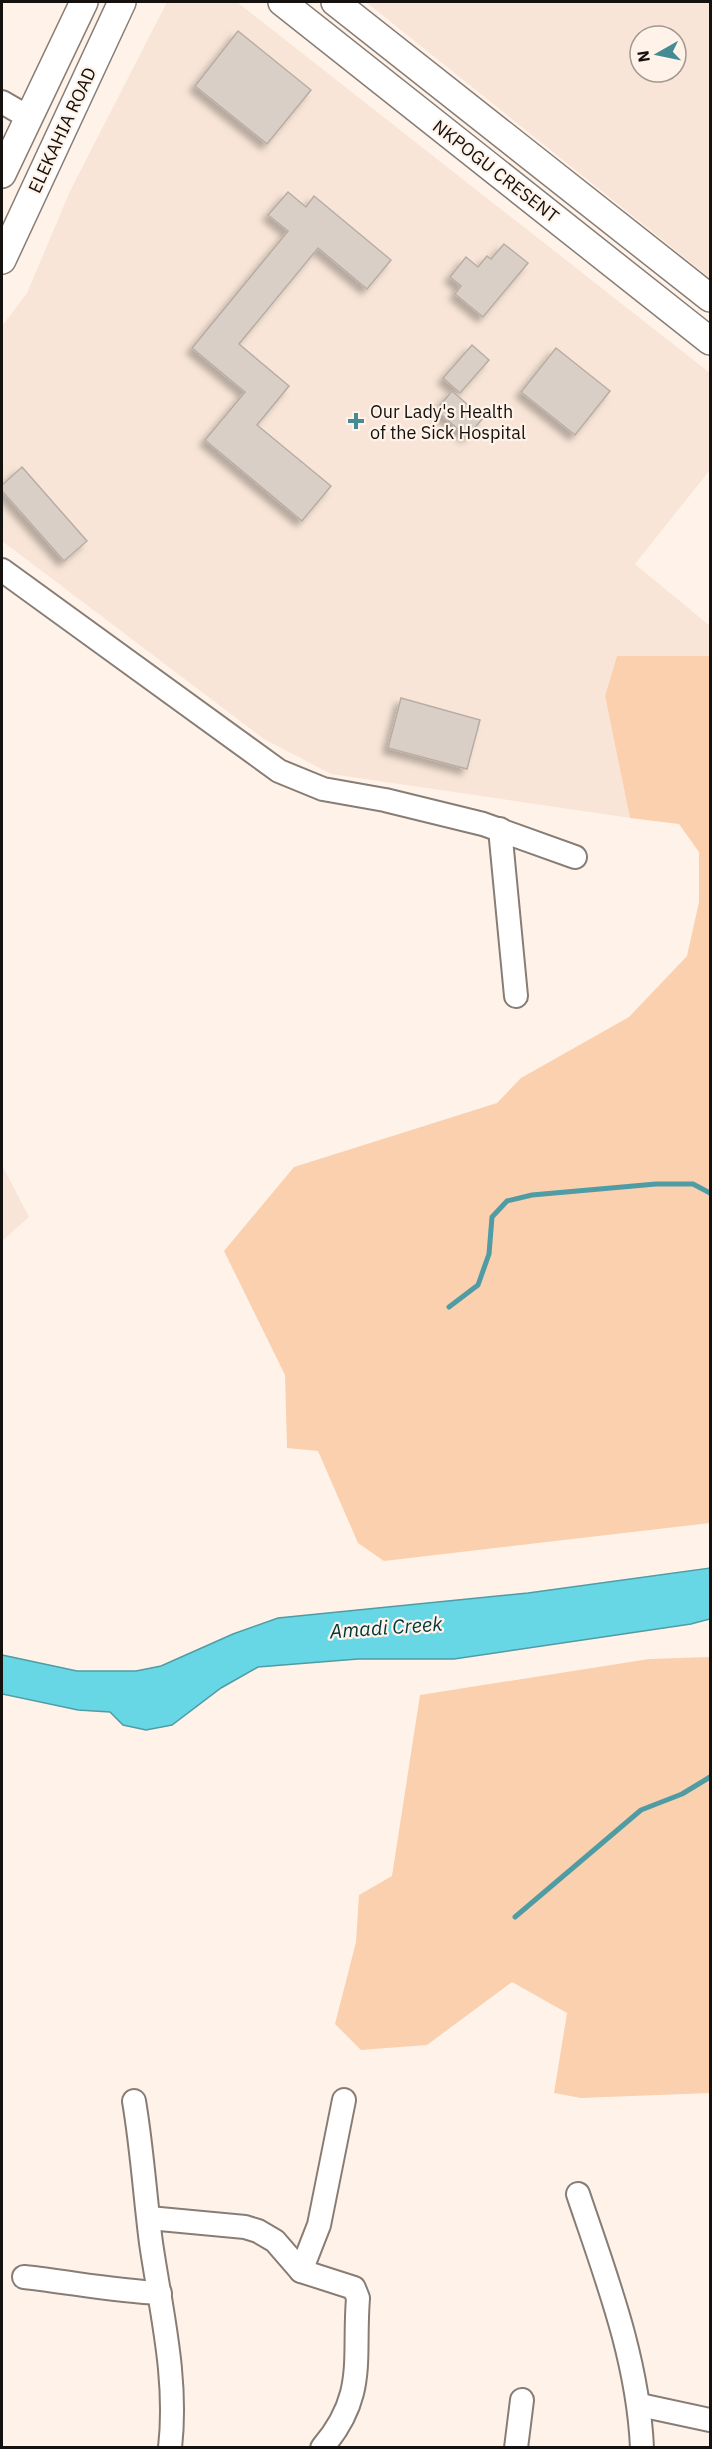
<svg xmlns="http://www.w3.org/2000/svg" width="712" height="2449" viewBox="0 0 712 2449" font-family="'IBM Plex Sans',sans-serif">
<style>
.built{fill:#f8e5d7;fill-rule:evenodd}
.green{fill:#fad0af}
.water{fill:#68d7e5;stroke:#4f9ca4;stroke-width:1.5}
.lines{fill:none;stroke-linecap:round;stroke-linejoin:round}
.stream{stroke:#4f9ca4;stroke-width:5}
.building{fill:#dacfc6;stroke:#b8ada4;stroke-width:1.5;filter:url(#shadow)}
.minor-casing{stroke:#887d75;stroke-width:26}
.major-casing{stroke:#887d75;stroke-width:30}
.minor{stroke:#fff;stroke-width:22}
.major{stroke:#fff;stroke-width:27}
.poi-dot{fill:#448b94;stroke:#fff3e9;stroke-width:2}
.labels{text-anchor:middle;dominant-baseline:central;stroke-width:4.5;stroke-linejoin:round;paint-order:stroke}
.street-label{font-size:18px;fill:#15110e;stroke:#fff3e9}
.poi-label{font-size:18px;fill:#15110e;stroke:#fff3e9;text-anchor:start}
.water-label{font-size:20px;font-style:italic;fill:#00373d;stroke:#fff3e9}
</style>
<defs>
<filter id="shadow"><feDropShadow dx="-5.5" dy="5.5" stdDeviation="3" flood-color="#0004"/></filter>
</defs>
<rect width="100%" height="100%" fill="#fff3e9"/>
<!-- built -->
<g class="built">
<path d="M 167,2 L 237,2 L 710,373 L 710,470 L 635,564 L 710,626 L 710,656 L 617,656 L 605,696 L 630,818 L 331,774 L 264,739 L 2,541 L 2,326 L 27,293 L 70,191 Z"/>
<path d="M 366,2 L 710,2 L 710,278 ZM 640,36 L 676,36 L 676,72 L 640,72 Z"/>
<path d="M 2,1165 L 29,1217 L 2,1241 Z"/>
</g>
<!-- green -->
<g class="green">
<path d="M 617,656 L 710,656 L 710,1523 L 384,1561 L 358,1543 L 318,1451 L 287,1448 L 285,1375 L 224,1251 L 294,1167 L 497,1103 L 521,1078 L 629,1017 L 687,956 L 699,902 L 699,852 L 679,824 L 630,818 L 605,696 Z"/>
<path d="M 710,1657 L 710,2093 L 581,2098 L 554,2093 L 567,2013 L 512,1982 L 427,2045 L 361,2050 L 335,2024 L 356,1942 L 359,1895 L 392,1876 L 420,1695 L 649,1659 Z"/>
</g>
<!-- water -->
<path class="water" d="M 710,1568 L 710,1619 L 691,1624 L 454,1659 L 358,1659 L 258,1667 L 221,1688 L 172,1725 L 146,1730 L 123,1725 L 110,1712 L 78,1710 L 2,1694 L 2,1655 L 77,1671 L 136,1671 L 161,1666 L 233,1634 L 278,1618 L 528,1593 Z"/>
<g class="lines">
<!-- stream -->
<g class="stream">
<path d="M 449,1307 L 478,1285 L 489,1254 L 492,1217 L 507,1201 L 532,1195 L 656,1184 L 693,1184 L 710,1193"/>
<path d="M 515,1917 L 641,1810 L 682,1794 L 710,1777"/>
</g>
</g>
<!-- building -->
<g class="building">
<path d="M 238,31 L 311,90 L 267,144 L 195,86 Z"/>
<path d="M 288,192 L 306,207 L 314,196 L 391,260 L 367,289 L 318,248 L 239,344 L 289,386 L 257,425 L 331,486 L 302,521 L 205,440 L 245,392 L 192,348 L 288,231 L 268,215 Z"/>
<path d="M 504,244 L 528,263 L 483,317 L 455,294 L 461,286 L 450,277 L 466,257 L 478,267 L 487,256 L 491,259 Z"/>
<path d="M 472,345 L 489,360 L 460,393 L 443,378 Z"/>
<path d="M 556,348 L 610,391 L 575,435 L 521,392 Z"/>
<path d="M 452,391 L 483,418 L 467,437 L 436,410 Z"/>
<path d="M 22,467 L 87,541 L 64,561 L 2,491 L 2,485 Z"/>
<path d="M 401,698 L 480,720 L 467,769 L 388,748 Z"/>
</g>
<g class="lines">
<!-- minor casing -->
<g class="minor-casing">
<g id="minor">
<path d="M 2,102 L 28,117"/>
<path d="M 2,570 L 279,771 L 323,789 L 385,800 L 483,824 L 575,857"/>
<path d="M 500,829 L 516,996"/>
<path d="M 134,2101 C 142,2148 145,2196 151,2243 C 161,2311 178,2378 170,2448"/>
<path d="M 578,2194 C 606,2277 638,2359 642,2448"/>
<path d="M 149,2218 L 245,2227 L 258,2231 L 275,2241 L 301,2271 L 354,2288 L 358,2298 C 353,2360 367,2395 322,2448"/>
<path d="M 301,2271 L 319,2225 L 344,2100"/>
<path d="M 24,2277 C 70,2282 114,2291 160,2293"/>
<path d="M 640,2405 L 710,2420"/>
<path d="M 516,2448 L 522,2400"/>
</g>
</g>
<!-- major casing -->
<g class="major-casing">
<g id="major">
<path d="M 282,2 L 710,341"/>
<path d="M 335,2 L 710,298"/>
<path d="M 2,174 L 84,2"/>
<path d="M 2,260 L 122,2"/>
</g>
</g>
<!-- minor -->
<use href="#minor" class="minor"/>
<!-- major -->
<use href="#major" class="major"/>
</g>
<!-- markers -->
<path class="poi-dot" d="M353 412h6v6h6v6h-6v6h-6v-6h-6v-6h6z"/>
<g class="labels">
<!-- street labels -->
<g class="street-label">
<text transform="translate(62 130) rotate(-65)">ELEKAHIA ROAD</text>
<text transform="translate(496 171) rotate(38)">NKPOGU CRESENT</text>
</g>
<!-- poi labels -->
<g class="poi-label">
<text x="370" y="411">Our Lady's Health<tspan x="370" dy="21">of the Sick Hospital</tspan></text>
</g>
<!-- water labels -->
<g class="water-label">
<text transform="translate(386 1627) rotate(-4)">Amadi Creek</text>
</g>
</g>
<!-- border -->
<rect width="712" height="2449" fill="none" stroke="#15110e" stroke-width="6"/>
<!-- north arrow -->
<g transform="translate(658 54) rotate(261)"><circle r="28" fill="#fff3e9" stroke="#a19991" stroke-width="1.5"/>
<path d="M0-4.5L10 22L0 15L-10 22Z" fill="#448b94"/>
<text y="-9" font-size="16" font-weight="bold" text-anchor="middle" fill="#15110e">N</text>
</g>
</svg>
